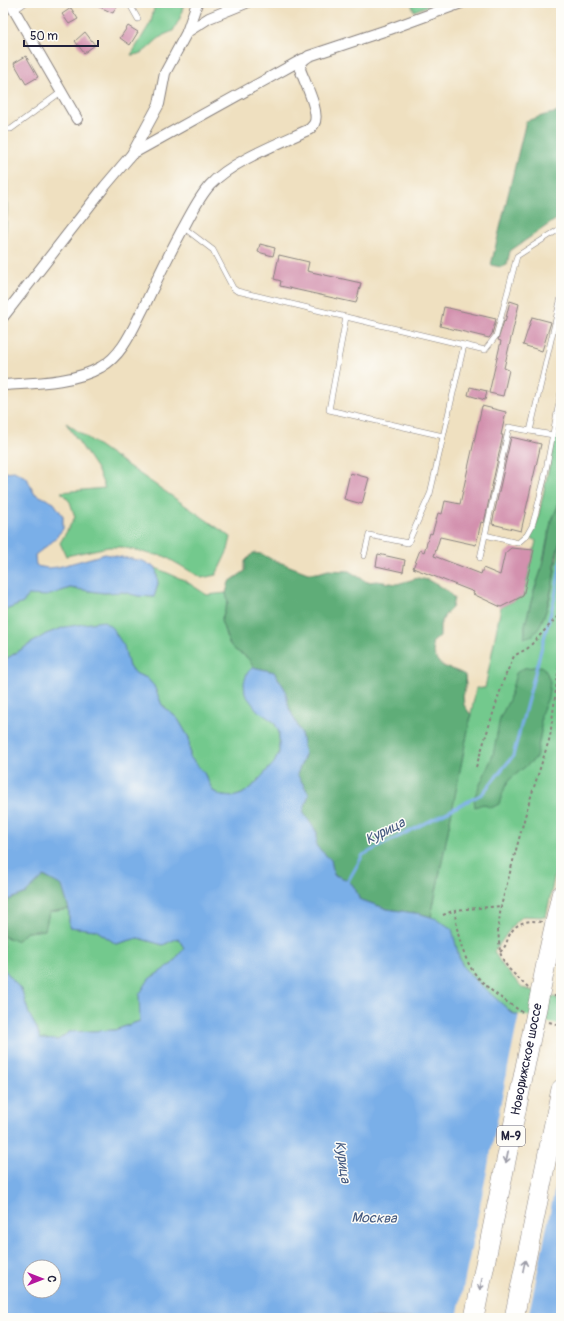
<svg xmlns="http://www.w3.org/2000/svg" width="564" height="1321" viewBox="0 0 564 1321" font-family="Pangolin,sans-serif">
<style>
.green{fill:#73c98d;stroke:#4a7664}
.forest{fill:#5ead78;stroke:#40685a}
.water{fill:#7aafe8;stroke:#4e6892;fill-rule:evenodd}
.pier{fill:#efe0c0}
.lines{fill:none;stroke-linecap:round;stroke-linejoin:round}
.stream{stroke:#7aafe8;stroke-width:3}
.building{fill:#d391ae}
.service-casing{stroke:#88817e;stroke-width:6}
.minor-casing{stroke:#88817e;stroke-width:12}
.motorway-casing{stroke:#88817e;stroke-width:20}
.path{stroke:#88817e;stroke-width:2;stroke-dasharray:3 3;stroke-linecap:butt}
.service{stroke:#fff;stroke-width:5}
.minor{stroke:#fff;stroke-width:10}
.motorway{stroke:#fff;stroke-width:19}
.motorway-bridge-casing{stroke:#88817e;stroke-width:20;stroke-linecap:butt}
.motorway-bridge{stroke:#fff;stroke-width:19}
.oneway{stroke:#9c9ca7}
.labels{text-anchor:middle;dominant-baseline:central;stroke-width:3;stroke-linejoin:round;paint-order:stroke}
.shield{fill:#fdfcf7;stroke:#646373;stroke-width:1}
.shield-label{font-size:12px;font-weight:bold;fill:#22223b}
.street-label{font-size:13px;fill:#22223b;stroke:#fdfcf7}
.water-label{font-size:14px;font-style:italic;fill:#455a80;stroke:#fdfcf7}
</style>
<rect width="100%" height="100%" fill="#fdfcf7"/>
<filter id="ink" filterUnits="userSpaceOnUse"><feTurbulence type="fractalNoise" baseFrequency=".025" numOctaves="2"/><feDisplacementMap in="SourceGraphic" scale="8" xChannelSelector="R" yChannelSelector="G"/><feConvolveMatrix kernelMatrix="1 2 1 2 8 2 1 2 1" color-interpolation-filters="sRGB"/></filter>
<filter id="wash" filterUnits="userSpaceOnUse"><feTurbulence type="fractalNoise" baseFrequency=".012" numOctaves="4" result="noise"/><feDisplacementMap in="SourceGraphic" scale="16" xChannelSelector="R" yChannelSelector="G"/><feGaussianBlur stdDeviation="0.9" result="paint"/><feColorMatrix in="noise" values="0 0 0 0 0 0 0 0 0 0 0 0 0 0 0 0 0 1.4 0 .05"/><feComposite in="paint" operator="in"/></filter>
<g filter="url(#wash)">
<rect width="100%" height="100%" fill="#efe0c0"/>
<!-- green -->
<g class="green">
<path d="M 155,3 L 184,3 L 180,18 L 173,31 C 169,33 164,34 161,37 C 150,44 146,55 131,55 L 151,22 Z"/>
<path d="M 411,3 L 434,3 L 414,11 Z"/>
<path d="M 561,411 L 561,460 L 558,506 L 551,522 L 540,574 L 534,591 L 525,625 L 525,634 L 533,635 C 554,609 554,568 561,537 L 561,844 L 546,917 L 523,916 L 516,921 L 494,952 L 505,969 L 523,988 L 561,999 L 561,1027 L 528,1019 L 512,1013 L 473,978 L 463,967 L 459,957 L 431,917 L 476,688 L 485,688 L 501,607 L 523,596 L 536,541 L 530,537 L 537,523 Z"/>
<path d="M 66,423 L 231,537 L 228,550 L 216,575 L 202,578 L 164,556 L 150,554 L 122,547 L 108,547 L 66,556 L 60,543 L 75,517 L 70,502 L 61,492 L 105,488 L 97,469 Z"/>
<path d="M 156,568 L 184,580 L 207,595 L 226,593 L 228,602 L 221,621 C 225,629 226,641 232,647 C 239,655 248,653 253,667 L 247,673 L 257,710 L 274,722 L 279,732 L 279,753 L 274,763 L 251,788 L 242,794 L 232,797 L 222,796 L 213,791 L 204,773 L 190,757 L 189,738 L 178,719 L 162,705 L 154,686 L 147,679 L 137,674 L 129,667 L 126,657 L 65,627 L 46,634 L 6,659 L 3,662 L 3,611 L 23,603 L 28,595 L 59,592 L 70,588 L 104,593 L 123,592 L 138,596 L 154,597 L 158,584 Z"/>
<path d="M 69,909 L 69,927 L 96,930 L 116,944 L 138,938 L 163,945 L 178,938 L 184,948 L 172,964 L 149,979 L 140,1021 L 115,1030 L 69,1032 L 58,1040 L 40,1039 L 37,1029 L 29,1014 L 22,991 L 3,968 L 3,936 L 16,941 L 27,932 L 45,930 L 49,912 Z"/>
</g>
<!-- forest -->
<g class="forest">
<path d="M 558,112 L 561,113 L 561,216 L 510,251 L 507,265 L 501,267 L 491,265 L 526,121 L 545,115 Z"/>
<path d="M 3,146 C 9,159 8,234 3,247 Z"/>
<path d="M 561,460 L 561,537 L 556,556 L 553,583 L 546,611 L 539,628 L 533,635 L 523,638 L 525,634 L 525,625 L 534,591 L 543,565 L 551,522 L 558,506 Z"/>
<path d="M 253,553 L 262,554 L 271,559 L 308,573 L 318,573 L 328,570 L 349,571 L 367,582 L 377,581 L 397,584 L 418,578 L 428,580 L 446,590 L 454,598 L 452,608 L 445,615 L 440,625 L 440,636 L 432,643 C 436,672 446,664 465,675 L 466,685 L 463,695 L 464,705 L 471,715 L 431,917 L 421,914 L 387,909 L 359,899 C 354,883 350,880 334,875 L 331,860 L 316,846 L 317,832 L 303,812 L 309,794 L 297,774 L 305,755 L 301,733 L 289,708 L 285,689 L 274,672 L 253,667 C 248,653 239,655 232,647 C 226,640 225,629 221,621 L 228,602 L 226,593 L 229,582 L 245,571 L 245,561 Z"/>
<path d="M 542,666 L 547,673 L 550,682 L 548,698 L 541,714 L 541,732 L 536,758 L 509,780 L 505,787 L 499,804 L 491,808 L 483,804 L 475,807 L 474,798 L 493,755 L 500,718 L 509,700 L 516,673 L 524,668 Z"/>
<path d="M 43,876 L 62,885 L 69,909 L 49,912 L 45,930 L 27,932 L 16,941 L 3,936 L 3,902 L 26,893 Z"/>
</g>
<!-- water -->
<g class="water">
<path d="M 14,471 L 27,478 L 34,493 L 54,503 L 63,516 L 63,529 L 52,542 L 35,555 L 36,566 L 48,568 L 58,567 L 105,554 L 143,561 L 156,568 L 158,584 L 154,597 L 138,596 L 123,592 L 104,593 L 70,588 L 47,596 L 28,595 L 23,603 L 3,611 L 3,472 Z"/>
<path d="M 103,621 L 112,628 L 124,646 L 129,667 L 137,674 L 147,678 L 154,686 L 162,705 L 178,719 L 189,738 L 190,757 L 204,773 L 213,791 L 222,796 L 233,797 L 242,794 L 251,788 L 274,763 L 279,753 L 279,732 L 274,722 L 257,710 L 245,694 L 244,683 L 247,673 L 253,667 L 274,672 L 285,689 L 289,708 L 301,733 L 305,755 L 297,774 L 309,794 L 303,812 L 317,833 L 316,846 L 331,860 L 334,875 C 350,880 354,883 359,899 L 387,909 L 421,914 L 431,917 L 437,919 L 452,929 L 459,957 L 463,967 L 473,978 L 512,1013 L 528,1019 L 561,1027 L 561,1318 L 3,1318 L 3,968 L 22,991 L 29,1014 L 37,1029 L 40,1039 L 58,1040 L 69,1032 L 115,1030 L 140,1021 L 139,995 L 149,979 L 172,964 L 184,948 L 178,938 L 163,945 L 138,938 L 116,944 L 96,930 L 69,927 L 69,909 L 62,886 L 44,876 L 26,893 L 3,902 L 3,662 L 6,659 L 46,634 L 65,627 ZM 30,1267 L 54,1267 L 54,1291 L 30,1291 Z"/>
</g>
<!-- pier -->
<path class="pier" d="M 519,1014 L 561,1025 L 561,1159 L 528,1318 L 457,1318 Z"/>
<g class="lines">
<!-- stream -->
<path class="stream" d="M 347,883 L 363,855 L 482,794 L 513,756 L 555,597 L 561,559"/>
</g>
<g id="blocks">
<!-- building -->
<g class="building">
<path d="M 91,3 L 118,3 L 113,13 Z"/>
<path d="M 71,8 L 78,19 L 69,24 L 62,14 Z"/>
<path d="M 128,26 L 138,32 L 130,45 L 120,38 Z"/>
<path d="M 85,32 L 95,45 L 84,53 L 75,41 Z"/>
<path d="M 26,56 L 38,77 L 26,84 L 14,63 Z"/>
<path d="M 260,244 L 275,248 L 273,256 L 258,252 Z"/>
<path d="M 279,255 L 309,262 L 307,271 L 361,283 L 356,303 L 280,286 L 281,281 L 274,279 Z"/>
<path d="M 510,301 L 519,304 L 504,368 L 509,370 L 503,396 L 489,393 L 501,341 L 498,340 L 504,321 L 505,322 Z"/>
<path d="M 444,307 L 496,319 L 492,334 L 489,338 L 440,326 Z"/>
<path d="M 532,317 L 551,322 L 542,351 L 523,345 Z"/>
<path d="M 470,387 L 487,391 L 485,400 L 468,395 Z"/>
<path d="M 482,406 L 506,412 L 501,435 L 503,435 L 484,523 L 481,522 L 476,545 L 440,537 L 434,556 L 481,574 L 483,568 L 500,575 L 505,553 L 511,548 L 534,550 L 523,596 L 501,607 L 473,594 L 474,592 L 413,568 L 420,550 L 424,552 L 430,533 L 432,534 L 438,513 L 442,514 L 445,501 L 460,504 Z"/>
<path d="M 511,437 L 541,444 L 521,531 L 492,524 Z"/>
<path d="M 350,473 L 369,478 L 362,504 L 344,499 Z"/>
<path d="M 378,554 L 405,560 L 403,572 L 376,566 Z"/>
</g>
</g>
</g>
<g filter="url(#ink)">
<use href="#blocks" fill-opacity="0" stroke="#88817e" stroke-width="1"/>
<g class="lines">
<!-- service casing -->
<g class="service-casing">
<g id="service">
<path d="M 129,3 L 138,19"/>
<path d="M 14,11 L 25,3"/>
<path d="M 3,126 L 7,129 L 11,129 L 61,92"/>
<path d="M 183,227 L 213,250 L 233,288 L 237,291 L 346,317 L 329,410 L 443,436"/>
<path d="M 346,317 L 485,350 L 496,336 L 517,256 L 561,228"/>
<path d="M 530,431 L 553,435"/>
<path d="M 485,535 L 518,543 L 527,535 L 532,526 L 536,512 L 544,480 L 561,392"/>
<path d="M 364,556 L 369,535 L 408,543 L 430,494 L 464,345"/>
<path d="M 480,558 L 509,427 L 530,431 L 561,297"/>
</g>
</g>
<!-- minor casing -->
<g class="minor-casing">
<g id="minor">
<path d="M 10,3 L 77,119"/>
<path d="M 187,32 L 209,18 L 246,3"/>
<path d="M 132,154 L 303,59"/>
<path d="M 3,317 L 105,186 L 132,154 L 159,104 L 165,73 L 187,32 L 197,3"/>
<path d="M 3,385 C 33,383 74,383 101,367 C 123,355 133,328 144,307 C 157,279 171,250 186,223 C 193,210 200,196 210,185 C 232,161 280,143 310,129 C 311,127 313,126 314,124 C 321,113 304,81 300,69 C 301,62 303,60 309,56 L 390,29 L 461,3"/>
</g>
</g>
<!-- motorway casing -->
<g class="motorway-casing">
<g id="motorway">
<path d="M 548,954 L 561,895"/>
<path d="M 514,1318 L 561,1089"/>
</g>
</g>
<!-- path -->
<g class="path">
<path d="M 561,601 L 559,615 L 561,627"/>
<path d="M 476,767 L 504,679 L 514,656 L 528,648 L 559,615"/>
<path d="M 455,910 C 456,929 461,951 471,968 C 483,987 505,1001 522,1012"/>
<path d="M 443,915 L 455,910 L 501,906"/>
<path d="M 500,952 C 506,947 506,943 509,936 C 515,923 527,919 541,922 L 541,923"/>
<path d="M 528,988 L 508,968 L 502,958 L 500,952 L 498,930 L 501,906 L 527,809 L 550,737 L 561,649"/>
<path d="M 554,996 L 561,997"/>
<path d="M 549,1022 L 561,1025"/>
</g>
<!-- service -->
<use href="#service" class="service"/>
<!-- minor -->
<use href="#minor" class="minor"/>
<!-- motorway -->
<use href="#motorway" class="motorway"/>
<!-- motorway-bridge casing -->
<g class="motorway-bridge-casing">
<g id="motorway-bridge">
<path id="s1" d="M 474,1318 L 548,954"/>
</g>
</g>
<!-- motorway-bridge -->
<use href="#motorway-bridge" class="motorway-bridge"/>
</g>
<!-- one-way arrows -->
<defs><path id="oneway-shaft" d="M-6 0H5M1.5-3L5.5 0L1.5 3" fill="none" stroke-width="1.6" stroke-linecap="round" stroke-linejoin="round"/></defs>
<g class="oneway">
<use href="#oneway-shaft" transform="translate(507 1157) rotate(102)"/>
<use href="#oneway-shaft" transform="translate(524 1266) rotate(-78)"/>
<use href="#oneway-shaft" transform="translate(481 1284) rotate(102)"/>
</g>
</g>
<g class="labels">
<!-- shield labels -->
<rect class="shield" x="497" y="1126" width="28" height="20" rx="3"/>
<g class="shield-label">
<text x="511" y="1136">М-9</text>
</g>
<!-- street labels -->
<g class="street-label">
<text stroke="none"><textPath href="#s1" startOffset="264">Новорижское шоссе</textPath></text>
</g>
<!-- water labels -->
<g class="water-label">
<text transform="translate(385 831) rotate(-27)">Курица</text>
<text transform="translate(343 1162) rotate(82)">Курица</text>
<text transform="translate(374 1218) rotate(1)">Москва</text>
</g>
</g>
<!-- margin -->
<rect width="564" height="1321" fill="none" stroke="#fdfcf7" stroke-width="16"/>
<!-- north arrow -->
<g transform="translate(42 1279) rotate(90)"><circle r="19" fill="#fdfcf7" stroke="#a5a5ac"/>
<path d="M0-3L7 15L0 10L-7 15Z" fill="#b5179e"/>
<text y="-6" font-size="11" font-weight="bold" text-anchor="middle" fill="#22223b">С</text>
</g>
<!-- scale -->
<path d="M24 40v6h74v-6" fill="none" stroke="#22223b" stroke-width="2"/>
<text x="30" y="40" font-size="12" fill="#22223b" stroke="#fdfcf7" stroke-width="3" paint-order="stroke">50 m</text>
</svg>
